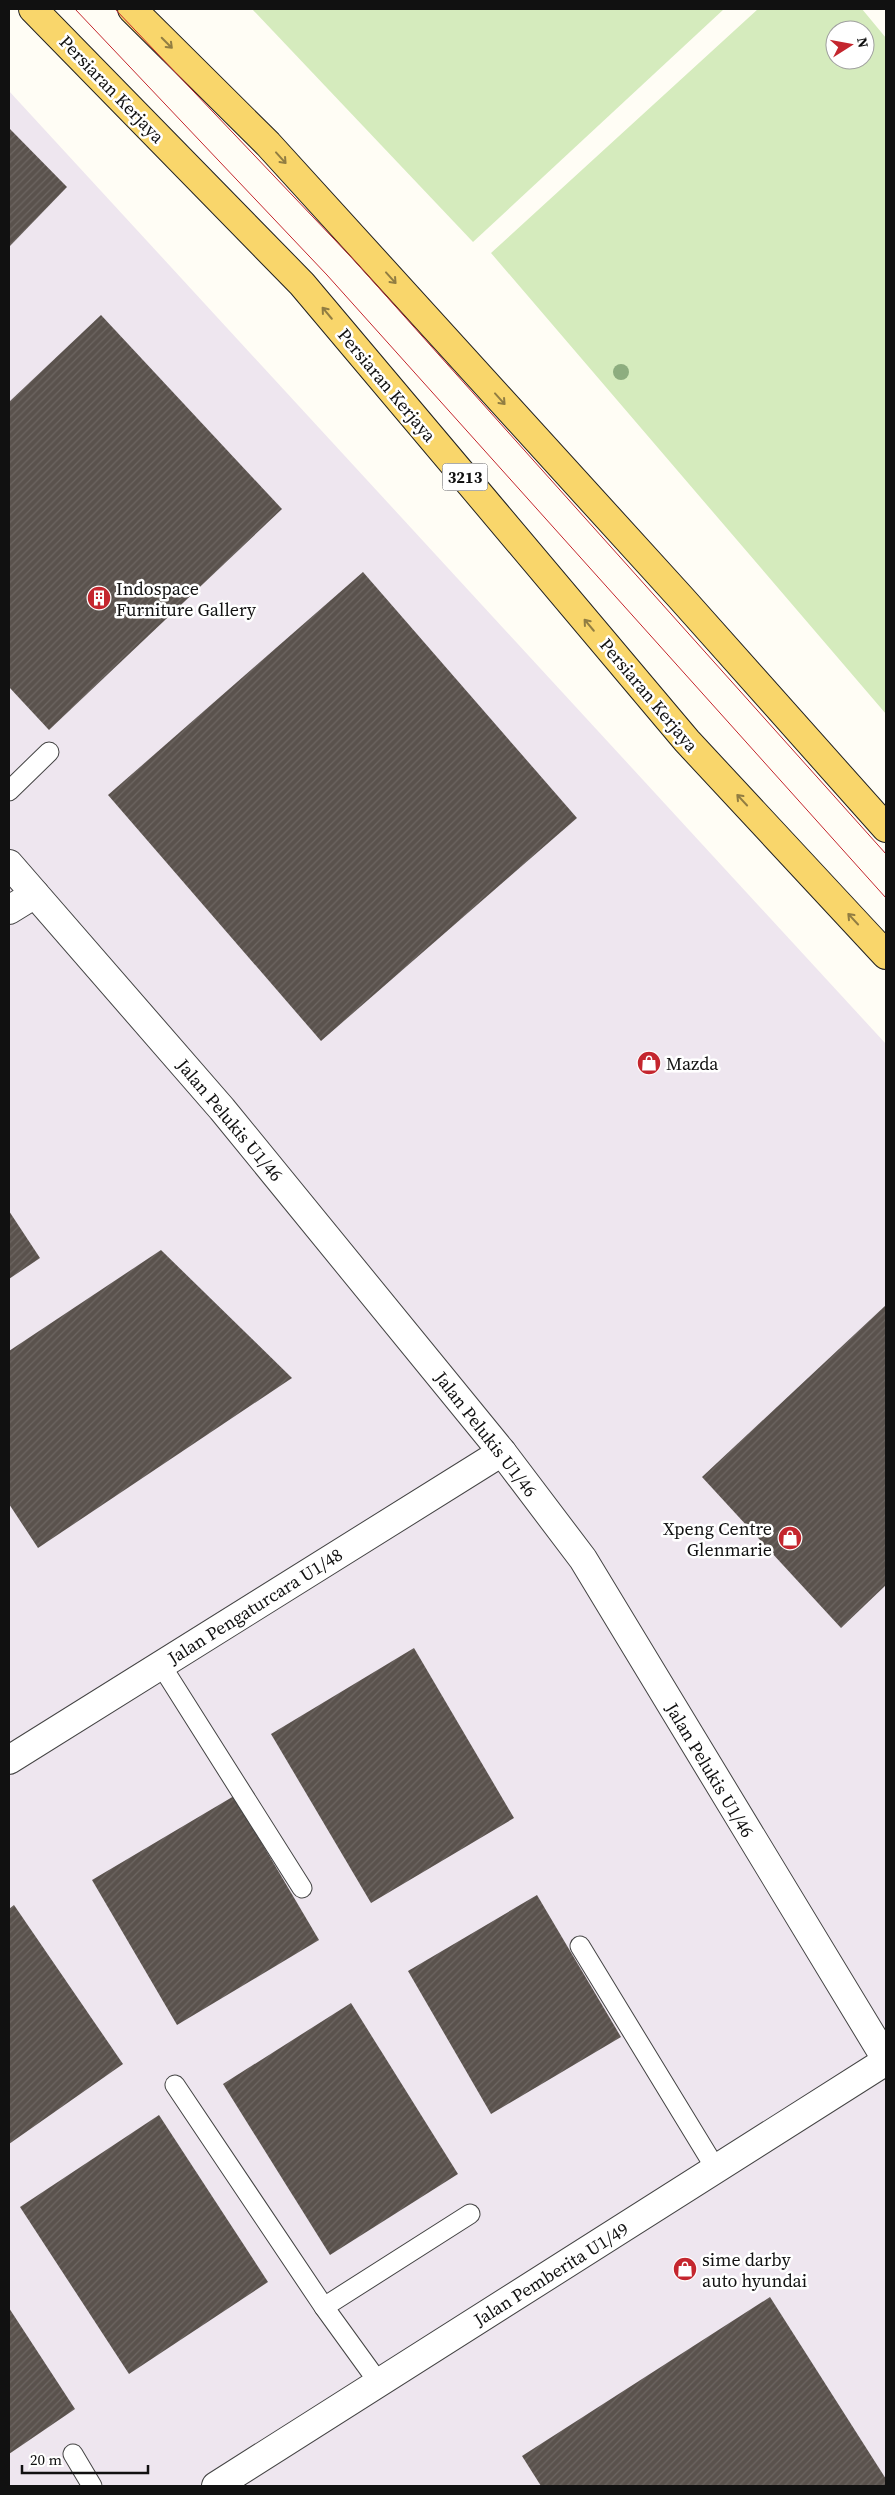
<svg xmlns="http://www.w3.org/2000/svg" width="895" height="2495" viewBox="0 0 895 2495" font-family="'Source Serif 4',serif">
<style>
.industrial{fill:#eee6ef}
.grass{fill:#d5ebbd;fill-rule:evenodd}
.building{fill:url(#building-hatch)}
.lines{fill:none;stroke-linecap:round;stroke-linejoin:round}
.lane-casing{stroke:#444;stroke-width:21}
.street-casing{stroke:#444;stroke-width:30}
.primary-casing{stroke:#222;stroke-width:30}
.lane{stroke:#fff;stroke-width:19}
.street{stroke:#fff;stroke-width:28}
.primary{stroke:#f9d66b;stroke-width:28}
.tram{stroke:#c4262e;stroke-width:1}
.tree{fill:#8dad7f}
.oneway{stroke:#917d42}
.labels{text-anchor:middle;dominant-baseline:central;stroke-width:5;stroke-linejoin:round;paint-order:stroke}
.shield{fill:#fff;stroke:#585858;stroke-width:1}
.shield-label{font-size:16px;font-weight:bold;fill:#111}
.street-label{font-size:18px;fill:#111;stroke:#fff}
.poi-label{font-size:18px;fill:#111;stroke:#fff;text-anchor:start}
</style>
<defs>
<pattern id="building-hatch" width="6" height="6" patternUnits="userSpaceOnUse" patternTransform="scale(1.25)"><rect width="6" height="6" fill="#5a524d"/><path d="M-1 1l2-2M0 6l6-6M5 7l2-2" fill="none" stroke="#6d6662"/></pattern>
</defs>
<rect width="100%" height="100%" fill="#fffdf5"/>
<!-- industrial -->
<path class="industrial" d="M 9,91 L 886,1044 L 886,2486 L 9,2486 Z"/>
<!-- grass -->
<g class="grass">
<path d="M 252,9 L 724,9 L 473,242 Z"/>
<path d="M 758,9 L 862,9 L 886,38 L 886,714 L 491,253 ZM 835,30 L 865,30 L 865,60 L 835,60 Z"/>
</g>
<!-- building -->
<g class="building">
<path d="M 9,128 L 67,187 L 9,247 Z"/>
<path d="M 101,315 L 282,509 L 49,730 L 9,687 L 9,402 Z"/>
<path d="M 363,572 L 577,818 L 321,1041 L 108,795 Z"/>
<path d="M 9,1211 L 40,1258 L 9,1279 Z"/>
<path d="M 161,1250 L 292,1378 L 38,1548 L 9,1504 L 9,1351 Z"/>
<path d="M 886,1305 L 886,1585 L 841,1628 L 702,1477 Z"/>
<path d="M 414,1648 L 514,1818 L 371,1903 L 271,1734 Z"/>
<path d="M 234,1796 L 319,1940 L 177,2025 L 92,1880 Z"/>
<path d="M 537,1895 L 621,2037 L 491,2114 L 408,1971 Z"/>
<path d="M 14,1905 L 123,2064 L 9,2144 L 9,1909 Z"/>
<path d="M 351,2003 L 458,2174 L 330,2255 L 223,2084 Z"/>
<path d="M 159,2115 L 268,2282 L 129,2374 L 20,2207 Z"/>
<path d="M 770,2297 L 886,2479 L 886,2486 L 541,2486 L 522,2456 Z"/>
<path d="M 9,2308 L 75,2409 L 9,2454 Z"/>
</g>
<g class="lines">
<!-- lane casing -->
<g class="lane-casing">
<g id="lane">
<path d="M 9,791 L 49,752"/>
<path d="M 161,1665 L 302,1888"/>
<path d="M 580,1946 L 716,2169"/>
<path d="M 175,2085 L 324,2307 L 379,2383"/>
<path d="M 324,2307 L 470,2214"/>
<path d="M 73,2454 L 92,2486"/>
</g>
</g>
<!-- street casing -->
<g class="street-casing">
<g id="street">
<path d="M 9,864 L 222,1109 L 502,1452 L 583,1559 L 886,2059"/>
<path d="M 9,910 L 35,894"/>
<path d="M 9,1760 L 502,1452"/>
<path d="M 216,2486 L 886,2061"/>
</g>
</g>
<!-- primary casing -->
<g class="primary-casing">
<g id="primary">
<path d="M 33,9 L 302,284 L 687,741 L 886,955"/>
<path d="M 132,9 L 268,144 L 682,599 L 886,828"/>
</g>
</g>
<!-- lane -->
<use href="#lane" class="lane"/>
<!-- street -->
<use href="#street" class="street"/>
<!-- primary -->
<use href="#primary" class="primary"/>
<!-- tram -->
<g class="tram">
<path d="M 75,9 L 327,275 L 886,898"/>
<path d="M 115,9 L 353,259 L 886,854"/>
</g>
</g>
<!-- trees -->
<circle class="tree" cx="621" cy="372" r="8"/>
<!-- one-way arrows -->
<defs><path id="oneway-shaft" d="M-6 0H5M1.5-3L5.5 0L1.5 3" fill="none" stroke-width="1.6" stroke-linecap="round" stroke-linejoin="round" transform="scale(1.25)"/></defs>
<g class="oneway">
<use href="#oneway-shaft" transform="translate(167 43) rotate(45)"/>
<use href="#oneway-shaft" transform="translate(281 158) rotate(48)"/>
<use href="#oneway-shaft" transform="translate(391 278) rotate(48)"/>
<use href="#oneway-shaft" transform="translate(327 313) rotate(-130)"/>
<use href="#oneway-shaft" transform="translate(500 399) rotate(48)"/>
<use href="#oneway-shaft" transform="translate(589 625) rotate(-130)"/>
<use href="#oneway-shaft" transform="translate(742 800) rotate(-133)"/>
<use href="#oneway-shaft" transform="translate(853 919) rotate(-133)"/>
</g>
<!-- icons -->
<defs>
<g id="building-disc" transform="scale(1.25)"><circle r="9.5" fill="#c4262e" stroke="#fff"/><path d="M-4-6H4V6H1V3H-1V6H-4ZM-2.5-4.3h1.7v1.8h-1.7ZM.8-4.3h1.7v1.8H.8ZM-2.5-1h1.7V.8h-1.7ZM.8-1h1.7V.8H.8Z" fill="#fff"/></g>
<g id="shop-disc" transform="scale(1.25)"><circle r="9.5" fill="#c4262e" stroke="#fff"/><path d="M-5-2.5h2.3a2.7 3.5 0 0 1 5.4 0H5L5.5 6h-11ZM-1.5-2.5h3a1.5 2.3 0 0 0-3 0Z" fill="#fff"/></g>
</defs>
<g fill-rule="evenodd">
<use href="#building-disc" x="99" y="598"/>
<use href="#shop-disc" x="649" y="1063"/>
<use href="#shop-disc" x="790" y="1538"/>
<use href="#shop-disc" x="685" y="2269"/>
</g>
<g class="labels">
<!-- shield labels -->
<rect class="shield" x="442.5" y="463.5" width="45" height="27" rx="4"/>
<g class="shield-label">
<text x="465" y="477">3213</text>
</g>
<!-- street labels -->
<g class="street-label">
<text transform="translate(112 89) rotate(46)">Persiaran Kerjaya</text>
<text transform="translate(387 385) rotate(50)">Persiaran Kerjaya</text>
<text transform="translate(649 695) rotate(50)">Persiaran Kerjaya</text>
<text transform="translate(230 1120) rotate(50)">Jalan Pelukis U1/46</text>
<text transform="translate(486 1434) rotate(52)">Jalan Pelukis U1/46</text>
<text transform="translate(255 1606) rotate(-32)">Jalan Pengaturcara U1/48</text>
<text transform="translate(710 1770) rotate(59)">Jalan Pelukis U1/46</text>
<text transform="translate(551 2274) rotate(-32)">Jalan Pemberita U1/49</text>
</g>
<!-- poi labels -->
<g class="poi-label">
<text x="116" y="588">Indospace<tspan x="116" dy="21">Furniture Gallery</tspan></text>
<text x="666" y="1063">Mazda</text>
<text x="772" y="1528" text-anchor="end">Xpeng Centre<tspan x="772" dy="21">Glenmarie</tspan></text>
<text x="702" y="2259">sime darby<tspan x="702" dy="21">auto hyundai</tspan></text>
</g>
</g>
<!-- border -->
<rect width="895" height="2495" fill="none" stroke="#111111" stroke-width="20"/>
<!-- north arrow -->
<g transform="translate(850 45) rotate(79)"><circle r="24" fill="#ffffff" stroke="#a0a0a0"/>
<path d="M0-4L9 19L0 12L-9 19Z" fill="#c4262e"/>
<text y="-8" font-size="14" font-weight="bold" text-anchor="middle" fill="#111111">N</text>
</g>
<!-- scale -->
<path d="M22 2465v8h126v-8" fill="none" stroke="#111111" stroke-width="2.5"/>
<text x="30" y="2465" font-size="15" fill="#111111" stroke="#ffffff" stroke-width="4" paint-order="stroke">20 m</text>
</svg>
